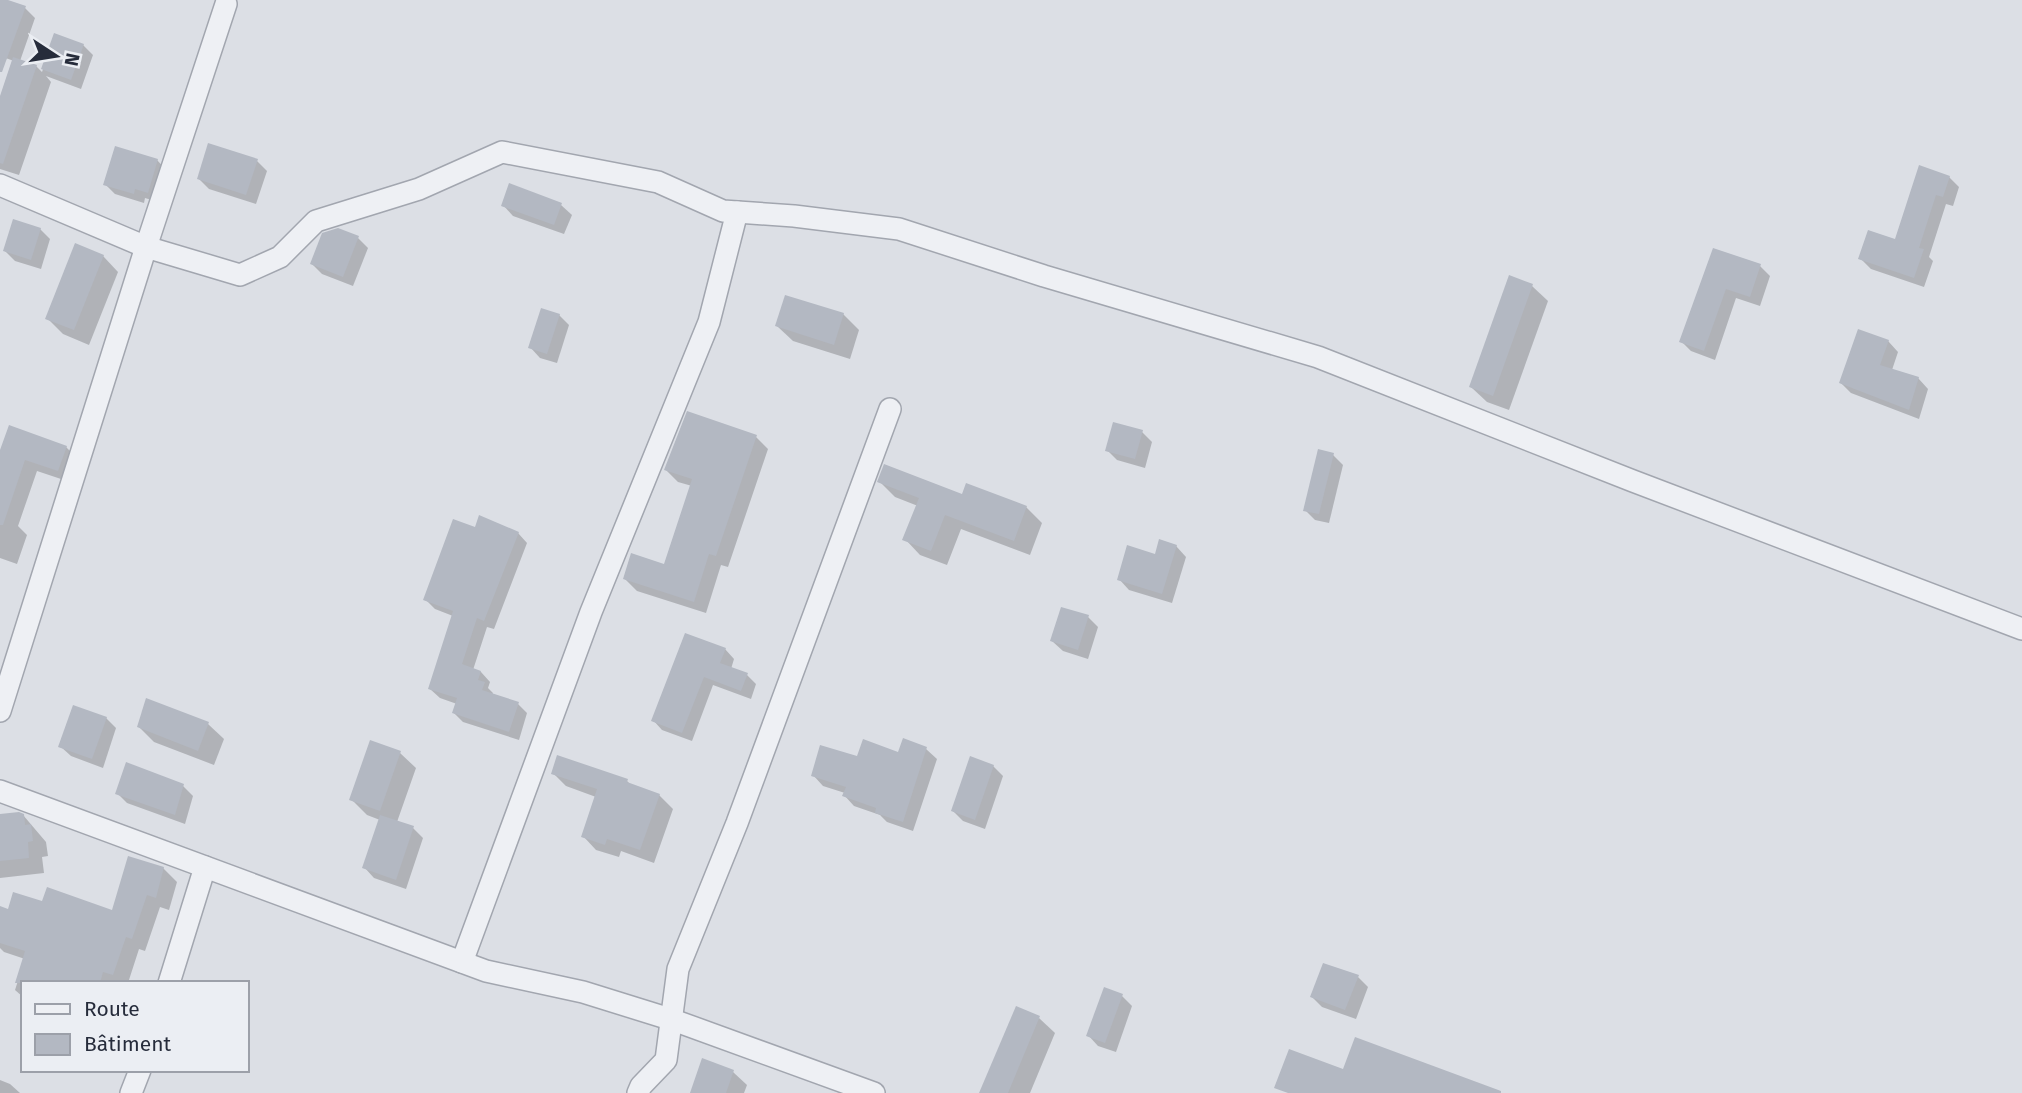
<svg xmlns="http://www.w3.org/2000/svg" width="2022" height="1093" viewBox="0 0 2022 1093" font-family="'Fira Sans',sans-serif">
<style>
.shadow{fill:#0003}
.building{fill:#b3b8c2}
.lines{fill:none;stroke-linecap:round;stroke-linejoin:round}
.street-casing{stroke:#a2a6af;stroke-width:24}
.street{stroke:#eef0f4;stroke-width:21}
</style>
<rect width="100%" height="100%" fill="#dcdfe5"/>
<!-- shadow -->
<g class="shadow">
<path d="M 25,8 L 35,18 L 20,61 L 36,66 L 42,72 L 55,35 L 83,45 L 93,55 L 81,89 L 46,76 L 51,82 L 19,175 L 0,169 L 0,101 L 14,61 L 0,56 L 0,10 Z"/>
<path d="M 157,160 L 167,171 L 158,202 L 145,198 L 144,203 L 115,194 L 105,184 Z"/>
<path d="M 257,161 L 267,171 L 256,204 L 209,189 L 199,179 Z"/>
<path d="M 1949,177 L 1959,187 L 1953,206 L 1946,204 L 1929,257 L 1933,261 L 1924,287 L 1871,269 L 1860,258 L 1896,241 Z"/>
<path d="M 510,186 L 561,205 L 572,215 L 564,234 L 513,216 L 503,205 Z"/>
<path d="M 40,229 L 50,239 L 41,269 L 15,261 L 5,251 Z"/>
<path d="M 358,238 L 368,248 L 353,286 L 322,274 L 312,264 Z"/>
<path d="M 103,256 L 118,272 L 89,345 L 63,334 L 47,318 Z"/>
<path d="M 1760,266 L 1770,276 L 1760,306 L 1736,298 L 1715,360 L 1691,351 L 1681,341 L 1697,295 Z"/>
<path d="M 1532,286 L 1548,301 L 1509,410 L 1487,402 L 1471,387 Z"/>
<path d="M 843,314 L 859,330 L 850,359 L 793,341 L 777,326 Z"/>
<path d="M 559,315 L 569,325 L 557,363 L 540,358 L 530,347 Z"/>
<path d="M 1888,341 L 1898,352 L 1892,370 L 1918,378 L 1928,389 L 1919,419 L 1851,393 L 1841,383 Z"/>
<path d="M 1142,432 L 1152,442 L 1145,468 L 1117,460 L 1107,450 Z"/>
<path d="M 756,437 L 768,449 L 728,567 L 721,565 L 706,613 L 637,591 L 625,579 L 665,566 L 692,486 L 678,482 L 666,470 Z"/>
<path d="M 66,447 L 78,459 L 70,482 L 37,471 L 18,526 L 27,535 L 17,564 L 0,558 L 0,456 Z"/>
<path d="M 1333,455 L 1343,465 L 1329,523 L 1315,520 L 1305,510 Z"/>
<path d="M 879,481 L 1026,507 L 1042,523 L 1030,555 L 961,529 L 947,565 L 920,555 L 905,539 L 918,506 L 895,497 Z"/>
<path d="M 476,529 L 518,533 L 527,543 L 494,629 L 487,627 L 473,670 L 481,672 L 490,682 L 488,688 L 493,693 L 492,695 L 518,704 L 527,713 L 519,740 L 463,722 L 454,713 L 457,704 L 440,698 L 430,689 L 453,616 L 435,609 L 425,599 Z"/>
<path d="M 1176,546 L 1186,557 L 1172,603 L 1129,590 L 1119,579 L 1156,556 Z"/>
<path d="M 1088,617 L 1098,627 L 1088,659 L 1063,651 L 1052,641 Z"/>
<path d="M 725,649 L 734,659 L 731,669 L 747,675 L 756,684 L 751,699 L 713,685 L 692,741 L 662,730 L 653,720 Z"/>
<path d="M 106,718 L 116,728 L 103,768 L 71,756 L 60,746 Z"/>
<path d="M 208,724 L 224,739 L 214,765 L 154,742 L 139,727 Z"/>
<path d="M 926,749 L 937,759 L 913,831 L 887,822 L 880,815 L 854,806 L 844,795 L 845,793 L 823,786 L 813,775 L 858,758 Z"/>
<path d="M 400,753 L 416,768 L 397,822 L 413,828 L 423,838 L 406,889 L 374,878 L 364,867 L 380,820 L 367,815 L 351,799 Z"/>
<path d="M 127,764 L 183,786 L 193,796 L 185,824 L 127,803 L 117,793 Z"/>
<path d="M 993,766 L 1003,776 L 985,829 L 963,821 L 953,811 Z"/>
<path d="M 553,773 L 627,781 L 632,786 L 659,795 L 673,809 L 654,863 L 621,851 L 619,857 L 596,850 L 583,836 L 596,797 L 566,786 Z"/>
<path d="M 23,815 L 46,842 L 48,856 L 42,857 L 44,873 L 0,878 L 0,816 Z"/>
<path d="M 163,868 L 177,882 L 169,910 L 160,907 L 145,951 L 139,949 L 128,983 L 23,983 L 23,997 L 15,990 L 25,959 L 4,952 L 0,948 L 0,908 L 9,911 L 43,903 L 113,912 Z"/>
<path d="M 1358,977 L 1368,987 L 1356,1019 L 1322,1007 L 1312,997 Z"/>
<path d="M 1122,996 L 1132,1006 L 1116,1052 L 1098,1046 L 1088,1035 Z"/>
<path d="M 1039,1018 L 1055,1033 L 1030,1093 L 981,1093 Z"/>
<path d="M 733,1072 L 747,1085 L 744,1093 L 691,1093 Z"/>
<path d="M 0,1080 L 10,1084 L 20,1093 L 0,1093 Z"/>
</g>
<!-- building -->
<g class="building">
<path d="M 0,0 L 8,0 L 26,6 L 2,72 L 0,72 Z"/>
<path d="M 54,33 L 84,44 L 71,80 L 41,69 Z"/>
<path d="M 13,57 L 37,65 L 3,164 L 0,163 L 0,96 Z"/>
<path d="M 208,143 L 258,159 L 246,195 L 197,179 Z"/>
<path d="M 115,146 L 158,159 L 148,193 L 135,189 L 134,194 L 103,185 Z"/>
<path d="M 1919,165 L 1950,176 L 1943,197 L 1936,195 L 1919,248 L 1924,249 L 1914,278 L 1858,259 L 1868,230 L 1895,239 Z"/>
<path d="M 509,183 L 562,203 L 554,225 L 501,206 Z"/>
<path d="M 13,219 L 41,228 L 31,260 L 3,251 Z"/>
<path d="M 338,228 L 359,236 L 343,277 L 310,264 L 322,233 Z"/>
<path d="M 75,243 L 104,255 L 74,330 L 45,319 Z"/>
<path d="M 1713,248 L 1761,264 L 1750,297 L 1726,289 L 1704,351 L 1679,342 Z"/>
<path d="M 1509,275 L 1533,284 L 1493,396 L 1469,387 Z"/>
<path d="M 785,295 L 844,313 L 834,345 L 775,326 Z"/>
<path d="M 541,308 L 560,314 L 547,354 L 528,348 Z"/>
<path d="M 1858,329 L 1889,340 L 1880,365 L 1919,377 L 1909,410 L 1839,383 Z"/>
<path d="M 687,411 L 757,435 L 716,556 L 709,554 L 694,602 L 623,579 L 631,553 L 664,564 L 692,479 L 664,470 Z"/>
<path d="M 1113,422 L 1143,430 L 1135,459 L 1105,451 Z"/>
<path d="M 9,425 L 67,446 L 58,471 L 25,460 L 3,525 L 0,525 L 0,450 Z"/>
<path d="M 1318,449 L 1334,453 L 1319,514 L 1303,511 Z"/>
<path d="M 884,464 L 962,494 L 966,483 L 1027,506 L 1014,541 L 945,515 L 931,551 L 902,540 L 919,498 L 877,482 Z"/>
<path d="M 479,515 L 519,532 L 484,621 L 477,618 L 462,664 L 481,671 L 478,680 L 485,682 L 482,690 L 519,702 L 509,732 L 452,713 L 457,698 L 428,689 L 453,611 L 423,600 L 453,519 L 475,527 Z"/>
<path d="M 1159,539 L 1177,545 L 1162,594 L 1117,580 L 1127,545 L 1155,554 Z"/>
<path d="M 1061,607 L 1089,615 L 1078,650 L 1050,641 Z"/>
<path d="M 685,633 L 726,648 L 720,663 L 748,673 L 741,691 L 704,677 L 682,733 L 651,721 Z"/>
<path d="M 146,698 L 209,722 L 198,751 L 137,727 Z"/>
<path d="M 73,705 L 107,717 L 92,759 L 58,747 Z"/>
<path d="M 903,738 L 927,747 L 903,822 L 875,813 L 876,808 L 842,796 L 846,787 L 811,776 L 820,745 L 857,756 L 863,739 L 898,752 Z"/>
<path d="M 370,740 L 401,751 L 380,811 L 349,800 Z"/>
<path d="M 557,755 L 628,779 L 627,782 L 660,794 L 640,850 L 607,839 L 605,845 L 581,837 L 597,789 L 551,774 Z"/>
<path d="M 970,756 L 994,765 L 975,820 L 951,811 Z"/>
<path d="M 126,762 L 184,784 L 175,815 L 115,794 Z"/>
<path d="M 19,812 L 24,814 L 25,825 L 31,824 L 33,841 L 28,842 L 29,858 L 0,861 L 0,814 Z"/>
<path d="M 380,815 L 414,826 L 396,880 L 362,868 Z"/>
<path d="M 128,856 L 164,867 L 156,898 L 147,895 L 132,939 L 126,937 L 113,975 L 103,972 L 100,983 L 15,983 L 25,951 L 0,943 L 0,906 L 8,909 L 13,892 L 42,901 L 47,887 L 112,910 Z"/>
<path d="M 1323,963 L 1359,975 L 1345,1010 L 1310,997 Z"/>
<path d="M 1104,987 L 1123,994 L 1105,1043 L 1086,1036 Z"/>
<path d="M 1016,1006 L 1040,1016 L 1008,1093 L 979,1093 Z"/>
<path d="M 1355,1037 L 1501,1091 L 1501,1093 L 1288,1093 L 1274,1088 L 1289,1049 L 1343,1069 Z"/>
<path d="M 702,1058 L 734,1070 L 726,1093 L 690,1093 Z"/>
</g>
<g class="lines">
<!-- street casing -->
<g class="street-casing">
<g id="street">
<path d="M 0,185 L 146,247 L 240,275 L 280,257 L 316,221 L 419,189 L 502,152 L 658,182 L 723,211 L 794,216 L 899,229 L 1044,276 L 1318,357 L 1633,481 L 2022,629"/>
<path d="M 0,711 L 146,247 L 226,4"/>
<path d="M 0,791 L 486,971 L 583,992 L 673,1020 L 874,1093"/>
<path d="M 462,962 L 591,612 L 709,322 L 737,212"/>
<path d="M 169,983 L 205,867"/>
<path d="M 131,1093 L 140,1070"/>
<path d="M 638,1093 L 641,1086 L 666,1060 L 678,969 L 737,823 L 890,409"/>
</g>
</g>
<!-- street -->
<use href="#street" class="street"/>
</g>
<!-- legend -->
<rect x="21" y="981" width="228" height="91" fill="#ebeef3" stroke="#9ca0a9" stroke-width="2"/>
<rect x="35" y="1004" width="35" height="10" fill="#eef0f4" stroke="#9ca0a9" stroke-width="2"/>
<text x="84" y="1016" font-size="21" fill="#262c3b">Route</text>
<rect x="35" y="1034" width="35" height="21" fill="#b3b8c2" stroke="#9ca0a9" stroke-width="2"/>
<text x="84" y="1051" font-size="21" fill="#262c3b">Bâtiment</text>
<!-- north arrow -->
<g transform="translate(56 56) rotate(102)" stroke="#ebeef3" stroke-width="5" paint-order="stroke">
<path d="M0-5L12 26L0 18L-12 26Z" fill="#262c3b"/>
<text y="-10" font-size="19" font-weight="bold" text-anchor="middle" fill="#262c3b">N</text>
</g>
</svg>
